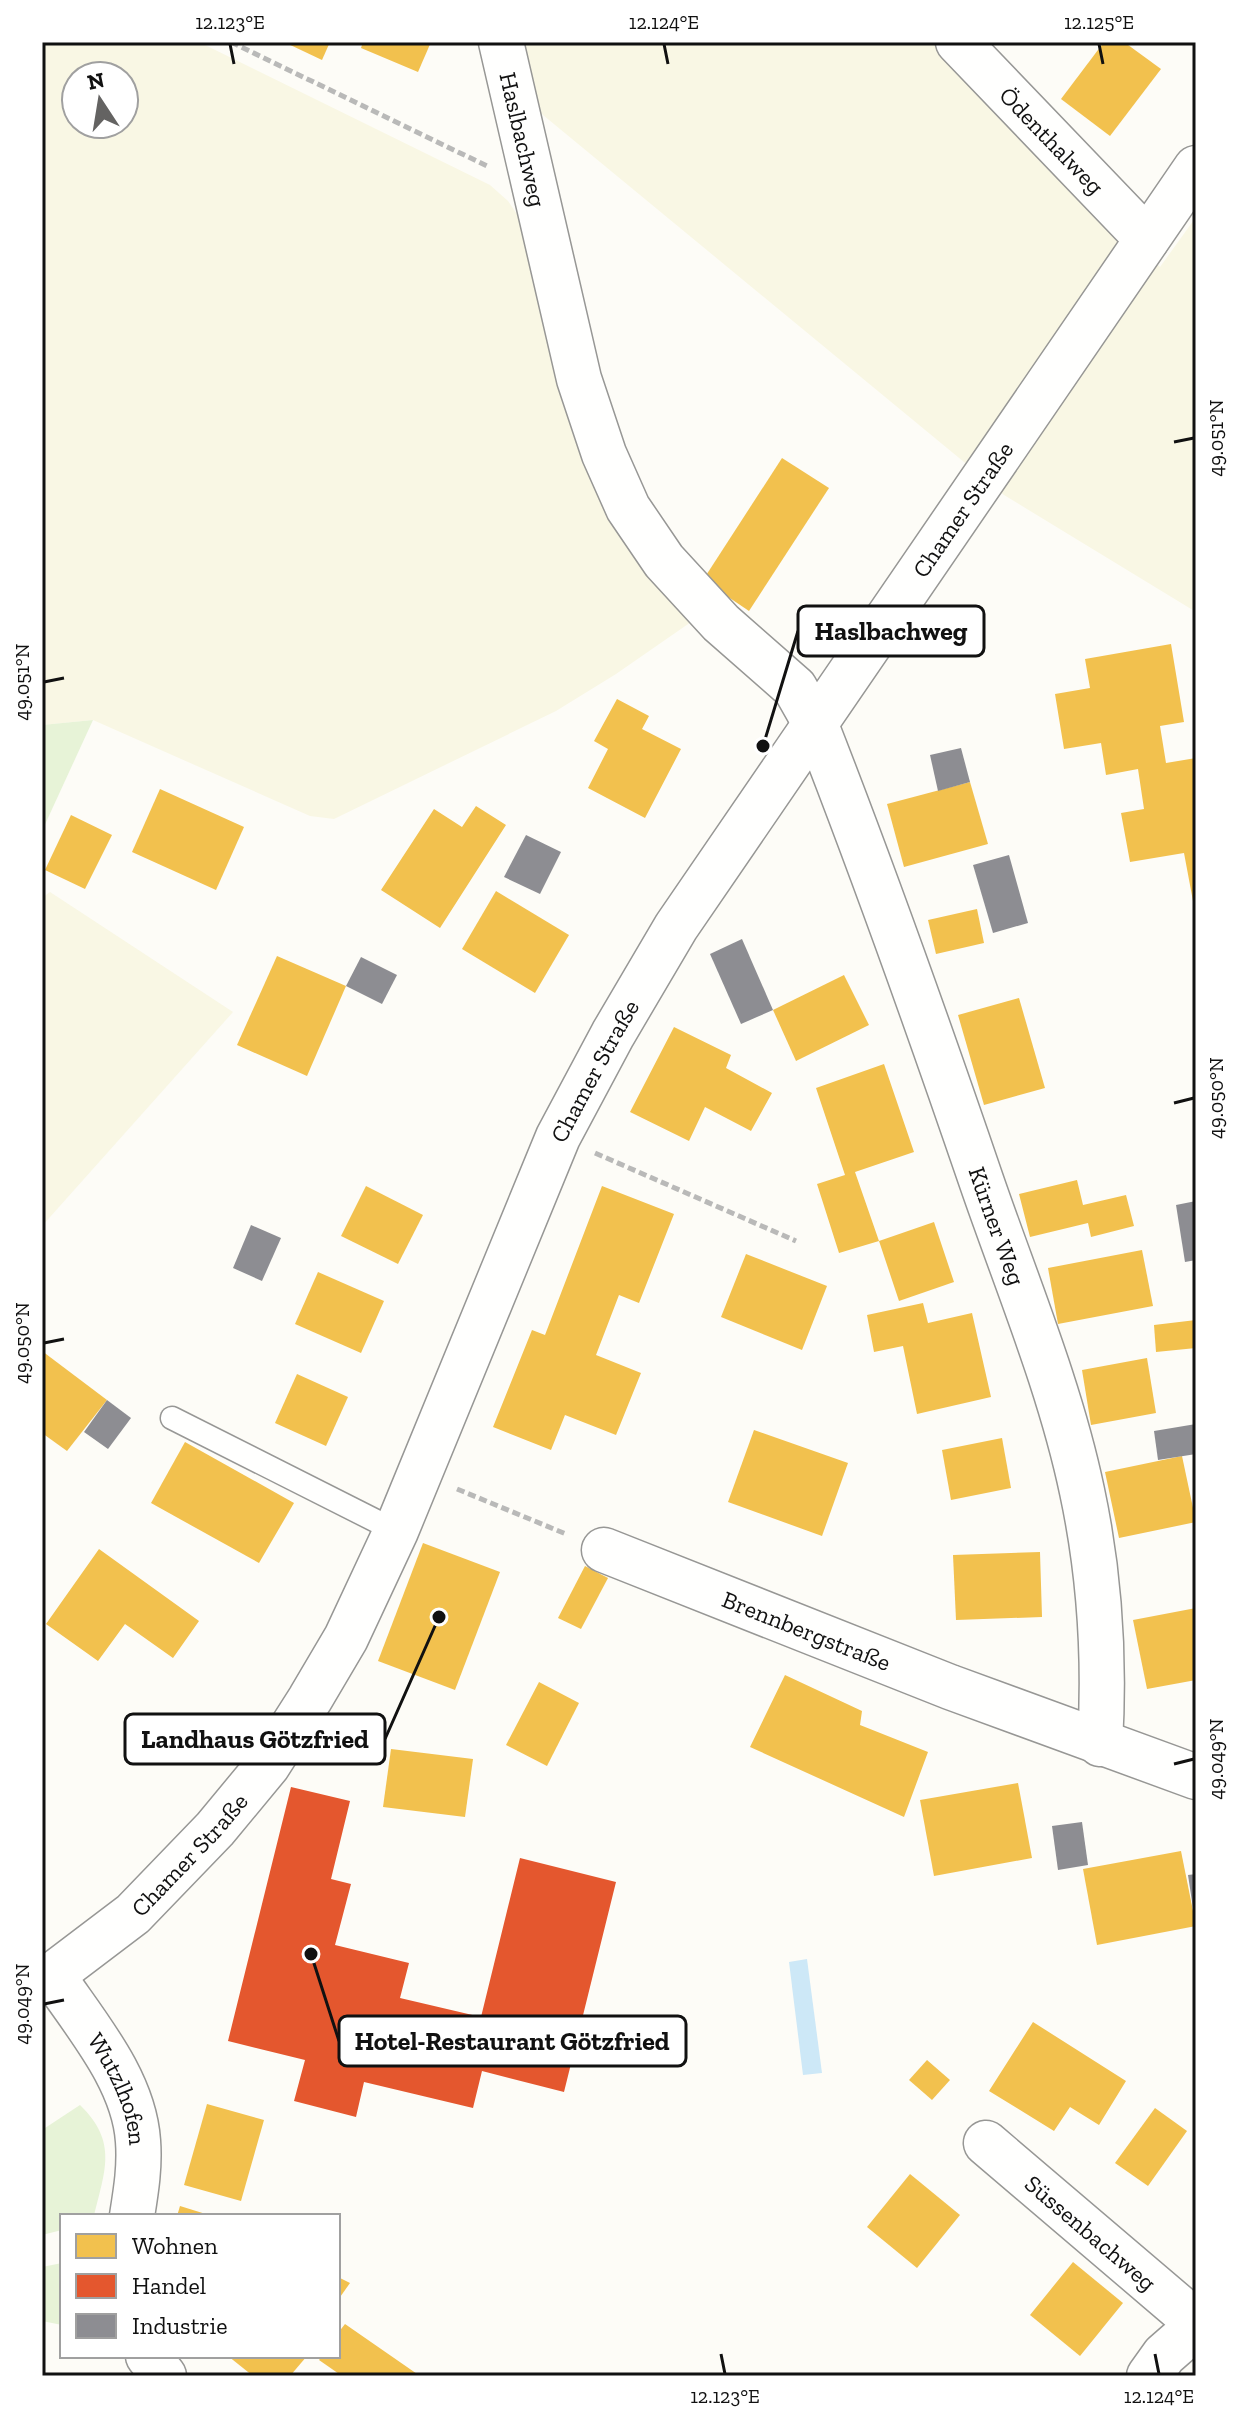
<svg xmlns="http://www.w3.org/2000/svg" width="1238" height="2418" viewBox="0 0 1238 2418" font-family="'Zilla Slab',serif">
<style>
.farmland{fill:#f9f7e4;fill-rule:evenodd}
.green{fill:#e7f3d7}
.water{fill:#cde8f7}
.homes{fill:#f2c14e}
.shops{fill:#e4572e}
.industry{fill:#8d8d92}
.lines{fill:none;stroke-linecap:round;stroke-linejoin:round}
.service-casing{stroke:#979795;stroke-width:25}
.minor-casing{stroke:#979795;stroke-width:47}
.tertiary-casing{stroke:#979795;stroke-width:47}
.path{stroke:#b9b9b8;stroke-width:5;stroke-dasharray:8 4;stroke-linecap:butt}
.service{stroke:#fffffe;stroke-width:22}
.minor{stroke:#fffffe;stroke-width:44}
.tertiary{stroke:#fffffe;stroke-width:44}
.ticks{fill:none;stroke:#111;stroke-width:3}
.labels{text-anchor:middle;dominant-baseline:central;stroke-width:8;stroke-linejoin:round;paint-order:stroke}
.street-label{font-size:24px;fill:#111;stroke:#fff}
.leader{fill:none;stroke:#111;stroke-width:3}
.callout-dot{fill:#111;stroke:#fff;stroke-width:3}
.callout{fill:#fff;stroke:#111;stroke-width:3}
.callout-label{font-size:26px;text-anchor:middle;font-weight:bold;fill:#111}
.neatline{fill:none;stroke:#111;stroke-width:3}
.ticks-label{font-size:20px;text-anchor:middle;fill:#111}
</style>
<rect width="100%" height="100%" fill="#fdfcf7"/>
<!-- farmland -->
<g class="farmland">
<path d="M 42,42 L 199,42 L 490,185 L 508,201 L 521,220 L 691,622 L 616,674 L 556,711 L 334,819 L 310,816 L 93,720 L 42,725 ZM 76,76 L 124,76 L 124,124 L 76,124 Z"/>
<path d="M 512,42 L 942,42 L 1160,267 L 1196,217 L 1196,612 L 1004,495 L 526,101 Z"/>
<path d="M 50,892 L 233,1012 L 42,1226 L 42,898 Z"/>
</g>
<!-- green -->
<g class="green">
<path d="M 93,720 L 42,831 L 42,725 Z"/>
<path d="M 80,2105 C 118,2142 105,2170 94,2216 L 62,2216 L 62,2230 L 42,2235 L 42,2130 Z"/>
<path d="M 62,2263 L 62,2325 L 42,2321 L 42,2267 Z"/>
</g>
<!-- water -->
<path class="water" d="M 807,1959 L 822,2073 L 803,2075 L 789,1962 Z"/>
<!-- homes -->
<g class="homes">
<path d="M 284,42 L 330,42 L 322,60 Z"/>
<path d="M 363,42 L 431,42 L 418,72 L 361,48 Z"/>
<path d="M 1104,42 L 1124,42 L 1161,69 L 1110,136 L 1061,99 Z"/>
<path d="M 782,458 L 829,488 L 749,611 L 703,580 Z"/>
<path d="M 1171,644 L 1184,722 L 1160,726 L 1166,763 L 1196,758 L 1196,917 L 1184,853 L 1130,862 L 1121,813 L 1144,809 L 1138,769 L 1106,775 L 1101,743 L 1064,749 L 1055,694 L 1090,688 L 1085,659 Z"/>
<path d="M 617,699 L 649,716 L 642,729 L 681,749 L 645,818 L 588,788 L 608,749 L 594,741 Z"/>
<path d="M 970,782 L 988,844 L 904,867 L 887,804 Z"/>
<path d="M 160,789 L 244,827 L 216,890 L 132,852 Z"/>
<path d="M 476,806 L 506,825 L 440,928 L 381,890 L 434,809 L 462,827 Z"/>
<path d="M 71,815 L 112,835 L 85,889 L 45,870 Z"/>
<path d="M 496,891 L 569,935 L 535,993 L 462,949 Z"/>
<path d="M 977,909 L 984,943 L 936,954 L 928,920 Z"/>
<path d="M 277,956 L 346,986 L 307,1076 L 237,1045 Z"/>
<path d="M 844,975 L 869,1025 L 796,1061 L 773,1010 Z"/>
<path d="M 1019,998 L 1045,1088 L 984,1105 L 958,1015 Z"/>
<path d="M 674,1027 L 731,1055 L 726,1068 L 772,1093 L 751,1131 L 705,1107 L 689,1141 L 630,1112 Z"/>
<path d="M 884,1064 L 914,1152 L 855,1172 L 879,1241 L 839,1253 L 817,1184 L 845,1175 L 816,1088 Z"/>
<path d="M 1077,1180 L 1083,1205 L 1126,1195 L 1134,1226 L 1091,1237 L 1088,1223 L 1030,1237 L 1019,1194 Z"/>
<path d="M 366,1186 L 423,1215 L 398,1264 L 341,1236 Z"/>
<path d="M 602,1186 L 674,1214 L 639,1303 L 619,1295 L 596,1355 L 641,1373 L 616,1435 L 565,1415 L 551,1450 L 493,1427 L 532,1330 L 545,1335 Z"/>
<path d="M 934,1222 L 954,1282 L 899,1301 L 879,1241 Z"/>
<path d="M 1142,1250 L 1153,1306 L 1058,1324 L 1048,1268 Z"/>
<path d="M 746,1254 L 827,1286 L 802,1350 L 721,1317 Z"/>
<path d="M 318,1272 L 384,1301 L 361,1353 L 295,1324 Z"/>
<path d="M 923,1303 L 928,1323 L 972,1313 L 991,1397 L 917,1414 L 903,1346 L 874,1352 L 867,1315 Z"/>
<path d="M 1196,1320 L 1196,1348 L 1156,1352 L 1154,1325 Z"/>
<path d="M 42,1351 L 107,1400 L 67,1451 L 42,1433 Z"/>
<path d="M 1147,1358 L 1156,1413 L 1091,1425 L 1082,1370 Z"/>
<path d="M 297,1374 L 348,1397 L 326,1446 L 275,1423 Z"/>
<path d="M 754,1430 L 848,1463 L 822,1536 L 728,1502 Z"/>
<path d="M 1002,1438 L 1011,1488 L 951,1500 L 942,1450 Z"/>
<path d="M 185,1442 L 294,1503 L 259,1563 L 151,1503 Z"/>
<path d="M 1182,1456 L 1196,1522 L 1119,1538 L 1105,1472 Z"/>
<path d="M 423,1543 L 500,1572 L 455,1690 L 378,1661 Z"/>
<path d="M 99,1549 L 199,1621 L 173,1658 L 125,1624 L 98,1661 L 46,1624 Z"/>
<path d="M 1040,1552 L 1042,1617 L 956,1620 L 953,1555 Z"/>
<path d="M 585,1566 L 608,1578 L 581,1629 L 558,1618 Z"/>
<path d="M 1196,1608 L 1196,1680 L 1147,1689 L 1133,1620 Z"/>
<path d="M 785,1675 L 862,1711 L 860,1725 L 928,1752 L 904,1817 L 750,1747 Z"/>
<path d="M 539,1682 L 579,1703 L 547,1766 L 506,1745 Z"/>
<path d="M 391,1749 L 473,1759 L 465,1817 L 383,1807 Z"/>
<path d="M 1018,1783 L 1032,1858 L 934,1876 L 920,1800 Z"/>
<path d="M 1181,1851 L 1196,1926 L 1097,1945 L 1083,1869 Z"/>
<path d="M 1033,2022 L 1126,2081 L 1099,2125 L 1070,2107 L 1054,2131 L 989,2091 Z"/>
<path d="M 927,2060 L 950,2080 L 932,2100 L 909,2080 Z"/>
<path d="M 207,2104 L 264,2120 L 241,2201 L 184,2185 Z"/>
<path d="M 1155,2108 L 1187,2131 L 1148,2186 L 1115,2163 Z"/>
<path d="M 910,2174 L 960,2215 L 917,2268 L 867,2227 Z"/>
<path d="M 180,2206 L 209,2215 L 209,2216 L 177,2216 Z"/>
<path d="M 1073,2262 L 1123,2303 L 1080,2356 L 1030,2315 Z"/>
<path d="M 338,2277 L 350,2283 L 338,2300 Z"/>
<path d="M 345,2324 L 420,2376 L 342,2376 L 319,2360 L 322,2356 L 338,2356 L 338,2333 Z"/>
<path d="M 228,2356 L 307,2356 L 290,2376 L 253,2376 Z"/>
</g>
<!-- shops -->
<path class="shops" d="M 291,1787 L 350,1801 L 331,1879 L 351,1884 L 335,1945 L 409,1963 L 400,1998 L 481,2017 L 520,1858 L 616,1882 L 564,2092 L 482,2071 L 473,2108 L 364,2082 L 356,2117 L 294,2101 L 305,2060 L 228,2041 Z"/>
<!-- industry -->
<g class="industry">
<path d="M 961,748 L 970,782 L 938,791 L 930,755 Z"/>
<path d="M 526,835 L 561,852 L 540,894 L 504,877 Z"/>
<path d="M 1009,855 L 1028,923 L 993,933 L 973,865 Z"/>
<path d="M 742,939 L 773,1010 L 741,1024 L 710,954 Z"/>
<path d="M 361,957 L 397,975 L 382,1004 L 346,986 Z"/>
<path d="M 1196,1201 L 1196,1260 L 1185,1262 L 1176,1205 Z"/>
<path d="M 251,1225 L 281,1238 L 262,1281 L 233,1268 Z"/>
<path d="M 107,1400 L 131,1418 L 108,1449 L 84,1432 Z"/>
<path d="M 1196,1424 L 1196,1454 L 1158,1460 L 1154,1431 Z"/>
<path d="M 1082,1822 L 1088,1865 L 1058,1870 L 1052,1826 Z"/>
<path d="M 1196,1874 L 1196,1915 L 1194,1915 L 1188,1875 Z"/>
</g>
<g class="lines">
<!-- service casing -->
<g class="service-casing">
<path id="service" d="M 172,1418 L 396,1531"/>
</g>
<!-- minor casing -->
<g class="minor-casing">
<g id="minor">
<path id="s1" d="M 501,42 L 579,379 L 604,454 L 628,508 L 664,561 L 721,623 L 795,688 L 816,725 C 875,876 929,1028 981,1180 C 1016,1282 1060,1386 1082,1491 C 1100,1575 1105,1659 1100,1744"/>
<path id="s2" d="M 958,42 L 1147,239"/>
<path id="s3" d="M 604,1550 L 950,1687 L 1196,1777"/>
<path id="s4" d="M 986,2143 L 1196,2322"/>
<path d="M 1149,2376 L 1164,2355 L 1196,2327"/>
</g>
</g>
<!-- tertiary casing -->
<g class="tertiary-casing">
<g id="tertiary">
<path id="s5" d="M 53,1976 C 86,2025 134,2080 138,2141 C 140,2167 136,2191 132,2216"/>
<path id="s6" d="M 42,1983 L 133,1914 L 215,1829 L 268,1765 L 310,1699 L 346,1638 L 396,1531 L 558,1137 L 613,1034 L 676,927 L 1196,168"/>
<path d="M 148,2356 L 164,2376"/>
</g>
</g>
<!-- path -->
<g class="path">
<path d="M 231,42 L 489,167"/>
<path d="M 595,1153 L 796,1241"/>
<path d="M 457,1489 L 566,1534"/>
</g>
<!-- service -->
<use href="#service" class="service"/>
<!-- minor -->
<use href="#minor" class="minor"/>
<!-- tertiary -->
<use href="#tertiary" class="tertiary"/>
</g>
<!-- ticks -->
<path class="ticks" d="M 230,44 L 234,64M 664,44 L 668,64M 1099,44 L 1103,64M 1174,442 L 1194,438M 44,682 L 64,678M 1174,1103 L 1194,1098M 44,1343 L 64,1339M 1174,1764 L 1194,1759M 44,2004 L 64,2000M 721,2354 L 725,2374M 1155,2354 L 1159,2374"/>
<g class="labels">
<!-- street labels -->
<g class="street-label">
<text stroke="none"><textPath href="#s1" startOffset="100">Haslbachweg</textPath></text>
<text stroke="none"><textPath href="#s2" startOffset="136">Ödenthalweg</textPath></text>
<text stroke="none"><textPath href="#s6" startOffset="1756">Chamer Straße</textPath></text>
<text stroke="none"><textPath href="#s6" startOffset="1084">Chamer Straße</textPath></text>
<text stroke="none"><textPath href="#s1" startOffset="1306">Kürner Weg</textPath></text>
<text stroke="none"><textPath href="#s3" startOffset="218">Brennbergstraße</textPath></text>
<text stroke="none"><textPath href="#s6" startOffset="196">Chamer Straße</textPath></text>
<text stroke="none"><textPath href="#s5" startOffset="132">Wutzlhofen</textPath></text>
<text stroke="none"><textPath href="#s4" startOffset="138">Süssenbachweg</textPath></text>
</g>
</g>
<!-- callouts -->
<path class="leader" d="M763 746L798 631M439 1617L385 1739M311 1954L339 2041"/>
<g class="callout-dot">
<circle cx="763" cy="746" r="8"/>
<circle cx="439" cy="1617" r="8"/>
<circle cx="311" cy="1954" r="8"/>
</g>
<g class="callout">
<rect x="798" y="606" width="186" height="50" rx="8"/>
<rect x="125" y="1714" width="260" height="50" rx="8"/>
<rect x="339" y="2016" width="347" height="50" rx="8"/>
</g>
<g class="callout-label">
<text x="891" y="640">Haslbachweg</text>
<text x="255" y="1748">Landhaus Götzfried</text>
<text x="512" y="2050">Hotel-Restaurant Götzfried</text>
</g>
<!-- border -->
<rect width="1238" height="2418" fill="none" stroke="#ffffff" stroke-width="88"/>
<!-- legend -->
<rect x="60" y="2214" width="280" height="144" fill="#ffffff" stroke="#a0a0a0" stroke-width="2"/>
<rect x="76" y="2234" width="40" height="24" fill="#f2c14e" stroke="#a0a0a0" stroke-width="2"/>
<text x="132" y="2254" font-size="24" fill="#111111">Wohnen</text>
<rect x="76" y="2274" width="40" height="24" fill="#e4572e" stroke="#a0a0a0" stroke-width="2"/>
<text x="132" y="2294" font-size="24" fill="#111111">Handel</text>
<rect x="76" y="2314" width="40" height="24" fill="#8d8d92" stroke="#a0a0a0" stroke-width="2"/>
<text x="132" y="2334" font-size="24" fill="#111111">Industrie</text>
<!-- north arrow -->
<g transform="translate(100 100) rotate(348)"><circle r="38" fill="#ffffff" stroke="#a0a0a0" stroke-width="2"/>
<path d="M0-6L14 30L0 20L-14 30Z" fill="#646362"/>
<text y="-12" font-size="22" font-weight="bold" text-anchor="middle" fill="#111111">N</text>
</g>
<rect x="44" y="44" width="1150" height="2330" class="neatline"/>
<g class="ticks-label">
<text x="230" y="29">12.123°E</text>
<text x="664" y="29">12.124°E</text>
<text x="1099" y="29">12.125°E</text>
<text transform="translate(1216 438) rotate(-90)" y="7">49.051°N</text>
<text transform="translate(22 682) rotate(-90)" y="7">49.051°N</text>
<text transform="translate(1216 1098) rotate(-90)" y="7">49.050°N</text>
<text transform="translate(22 1343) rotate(-90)" y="7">49.050°N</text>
<text transform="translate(1216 1759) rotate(-90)" y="7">49.049°N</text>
<text transform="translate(22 2004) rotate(-90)" y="7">49.049°N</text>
<text x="725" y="2403">12.123°E</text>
<text x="1159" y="2403">12.124°E</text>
</g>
</svg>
